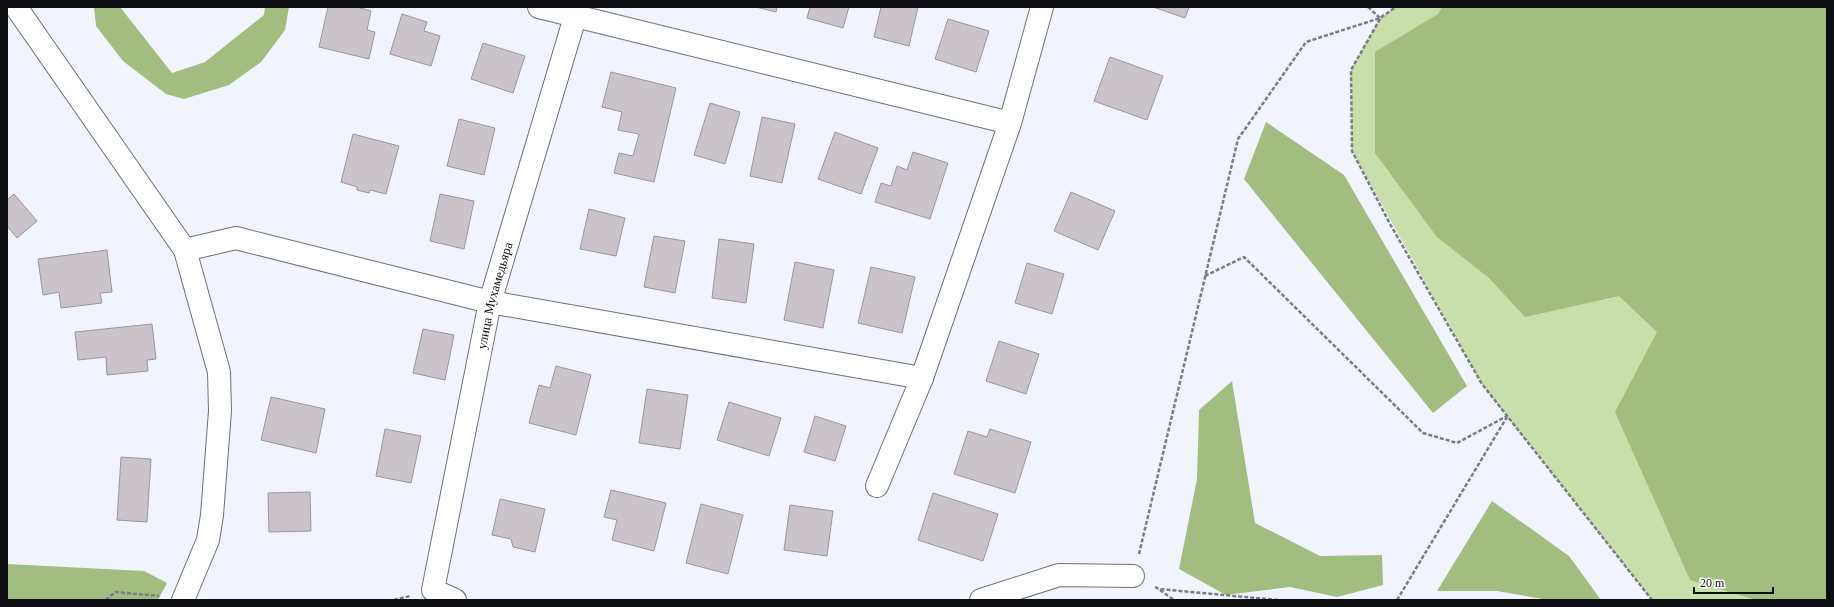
<svg xmlns="http://www.w3.org/2000/svg" width="1834" height="607" viewBox="0 0 1834 607" font-family="'Times New Roman',serif">
<style>
.green{fill:#c7dfab}
.forest{fill:#a1bd80}
.building{fill:#cac3ca;stroke:#9b949b}
.lines{fill:none;stroke-linecap:round;stroke-linejoin:round}
.street-casing{stroke:#6e7078;stroke-width:24}
.path{stroke:#7a7c82;stroke-width:2.5;stroke-dasharray:4 2;stroke-linecap:butt}
.street{stroke:#fff;stroke-width:22}
.labels{text-anchor:middle;dominant-baseline:central;stroke-width:4;stroke-linejoin:round;paint-order:stroke}
.street-label{font-size:13px;fill:#0e0f12;stroke:#fff}
</style>
<rect width="100%" height="100%" fill="#f1f4fd"/>
<!-- green -->
<path class="green" d="M 1396,7 L 1827,7 L 1827,600 L 1652,600 L 1482,384 L 1352,151 L 1351,70 L 1380,18 Z"/>
<!-- forest -->
<g class="forest">
<path d="M 94,7 L 120,7 L 172,73 L 205,62 L 264,15 L 265,7 L 289,7 L 285,30 L 261,62 L 229,85 L 184,99 L 166,94 L 123,61 L 96,26 Z"/>
<path d="M 1442,7 L 1827,7 L 1827,600 L 1756,600 L 1690,580 L 1615,412 L 1657,332 L 1619,296 L 1525,317 L 1489,278 L 1437,237 L 1375,153 L 1375,52 L 1438,14 Z"/>
<path d="M 1266,122 L 1344,175 L 1467,386 L 1433,413 L 1244,179 Z"/>
<path d="M 1232,381 L 1255,523 L 1320,556 L 1382,555 L 1383,585 L 1337,597 L 1290,587 L 1226,595 L 1179,569 L 1197,479 L 1199,410 Z"/>
<path d="M 1492,501 L 1569,556 L 1601,600 L 1548,600 L 1497,591 L 1437,591 Z"/>
<path d="M 7,564 L 144,571 L 167,583 L 158,600 L 7,600 Z"/>
</g>
<!-- building -->
<g class="building">
<path d="M 328,7 L 357,7 L 371,11 L 367,30 L 375,32 L 369,59 L 319,47 Z"/>
<path d="M 756,7 L 777,7 L 776,12 Z"/>
<path d="M 810,7 L 849,7 L 843,28 L 807,18 Z"/>
<path d="M 881,7 L 918,7 L 909,46 L 874,37 Z"/>
<path d="M 1153,7 L 1189,7 L 1185,18 Z"/>
<path d="M 402,14 L 427,22 L 424,31 L 440,36 L 431,66 L 390,54 Z"/>
<path d="M 948,19 L 989,31 L 976,72 L 935,59 Z"/>
<path d="M 483,43 L 525,56 L 513,93 L 471,79 Z"/>
<path d="M 1110,57 L 1163,76 L 1147,120 L 1094,101 Z"/>
<path d="M 611,72 L 676,88 L 654,182 L 614,173 L 619,153 L 633,156 L 639,134 L 618,130 L 622,112 L 602,107 Z"/>
<path d="M 710,103 L 740,112 L 725,164 L 694,155 Z"/>
<path d="M 762,117 L 795,124 L 782,183 L 750,176 Z"/>
<path d="M 459,119 L 495,128 L 484,175 L 447,166 Z"/>
<path d="M 835,132 L 878,148 L 861,194 L 818,179 Z"/>
<path d="M 353,134 L 399,146 L 386,194 L 370,190 L 369,193 L 357,190 L 357,187 L 341,182 Z"/>
<path d="M 913,152 L 948,163 L 930,219 L 875,202 L 881,183 L 891,186 L 897,166 L 907,170 Z"/>
<path d="M 1071,192 L 1115,211 L 1098,250 L 1054,231 Z"/>
<path d="M 14,194 L 37,221 L 17,238 L 7,226 L 7,198 L 8,199 Z"/>
<path d="M 440,194 L 474,201 L 464,249 L 430,241 Z"/>
<path d="M 589,209 L 625,218 L 616,256 L 580,249 Z"/>
<path d="M 654,236 L 685,241 L 675,293 L 644,287 Z"/>
<path d="M 719,239 L 754,244 L 746,303 L 712,298 Z"/>
<path d="M 107,250 L 112,292 L 100,293 L 102,303 L 61,308 L 59,292 L 43,295 L 38,259 Z"/>
<path d="M 795,262 L 834,270 L 823,328 L 784,320 Z"/>
<path d="M 1027,263 L 1064,274 L 1052,314 L 1015,303 Z"/>
<path d="M 871,267 L 915,277 L 902,333 L 858,323 Z"/>
<path d="M 152,324 L 156,359 L 147,360 L 148,371 L 107,375 L 106,357 L 78,360 L 75,332 Z"/>
<path d="M 423,329 L 454,335 L 445,380 L 413,373 Z"/>
<path d="M 999,341 L 1039,354 L 1026,394 L 986,381 Z"/>
<path d="M 556,366 L 591,375 L 576,435 L 529,423 L 539,385 L 550,388 Z"/>
<path d="M 647,389 L 688,395 L 680,449 L 639,443 Z"/>
<path d="M 271,397 L 325,409 L 316,453 L 261,440 Z"/>
<path d="M 729,402 L 781,418 L 769,456 L 717,440 Z"/>
<path d="M 815,416 L 846,426 L 835,461 L 804,452 Z"/>
<path d="M 385,429 L 421,436 L 411,483 L 376,476 Z"/>
<path d="M 990,429 L 1031,442 L 1015,493 L 954,474 L 968,431 L 987,437 Z"/>
<path d="M 121,457 L 151,459 L 147,522 L 117,520 Z"/>
<path d="M 611,490 L 666,503 L 654,551 L 612,540 L 617,520 L 604,517 Z"/>
<path d="M 310,492 L 311,531 L 269,532 L 268,493 Z"/>
<path d="M 933,493 L 998,514 L 983,561 L 918,540 Z"/>
<path d="M 500,499 L 545,509 L 535,552 L 513,547 L 511,539 L 492,535 Z"/>
<path d="M 701,504 L 743,515 L 728,574 L 686,563 Z"/>
<path d="M 790,505 L 833,511 L 827,556 L 784,550 Z"/>
</g>
<g class="lines">
<!-- street casing -->
<g class="street-casing">
<g id="street">
<path d="M 16,7 L 185,250 L 219,372 L 220,411 L 212,515 L 208,540 L 183,600"/>
<path d="M 539,7 L 1010,123"/>
<path d="M 185,250 L 236,238 L 490,302 L 922,378"/>
<path d="M 877,486 L 922,378 L 1010,123 L 1042,7"/>
<path id="s1" d="M 455,600 L 433,590 L 490,302 L 578,7"/>
<path d="M 981,600 L 1059,575 L 1133,576"/>
</g>
</g>
<!-- path -->
<g class="path">
<path d="M 1368,7 L 1380,18"/>
<path d="M 1380,19 L 1351,70 L 1352,151 L 1390,224 L 1482,384 L 1652,600"/>
<path d="M 1205,276 L 1244,257 L 1423,433 L 1457,443 L 1507,416"/>
<path d="M 1139,554 L 1238,139 L 1306,42 L 1380,18 L 1396,7"/>
<path d="M 1155,587 L 1159,589 L 1278,600"/>
<path d="M 1160,590 L 1174,600"/>
<path d="M 106,600 L 115,592 L 159,596"/>
<path d="M 394,600 L 410,596"/>
<path d="M 1397,600 L 1507,417"/>
</g>
<!-- street -->
<use href="#street" class="street"/>
</g>
<g class="labels">
<!-- street labels -->
<g class="street-label">
<text stroke="none"><textPath href="#s1" startOffset="325">улица Мухамедьяра</textPath></text>
</g>
</g>
<!-- border -->
<rect width="1834" height="607" fill="none" stroke="#0e0f12" stroke-width="16"/>
<!-- scale -->
<path d="M1694 587v6h79v-6" fill="none" stroke="#0e0f12" stroke-width="2"/>
<text x="1700" y="587" font-size="12" fill="#0e0f12" stroke="#ffffff" stroke-width="3" paint-order="stroke">20 m</text>
</svg>
